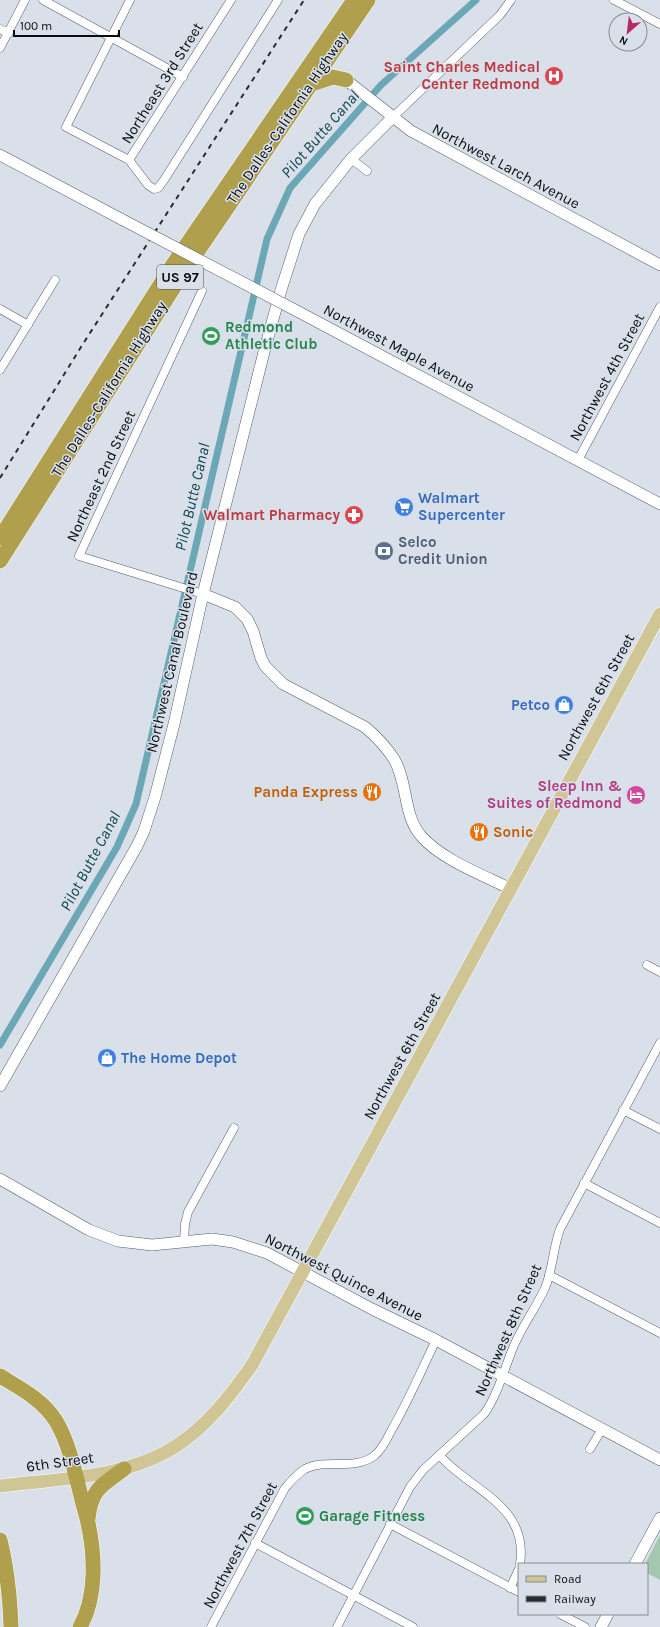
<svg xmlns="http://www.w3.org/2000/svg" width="660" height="1627" viewBox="0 0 660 1627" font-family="Karla,sans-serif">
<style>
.green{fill:#a3c8af}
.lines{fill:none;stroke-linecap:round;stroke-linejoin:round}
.canal{stroke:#6ca7b6;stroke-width:7}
.street-casing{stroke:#565c65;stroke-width:9}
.secondary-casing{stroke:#565c65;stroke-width:12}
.primary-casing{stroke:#fff;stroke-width:14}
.highway-casing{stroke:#fff;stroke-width:16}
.street{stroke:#fff;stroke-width:8}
.secondary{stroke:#fff;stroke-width:11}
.primary{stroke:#d0c695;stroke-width:13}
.highway{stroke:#b0a04e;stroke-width:15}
.rail{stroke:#282c30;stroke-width:2;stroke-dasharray:5 5;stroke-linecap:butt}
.secondary-bridge-casing{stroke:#565c65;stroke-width:12;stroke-linecap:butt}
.secondary-bridge{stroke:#fff;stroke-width:11}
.labels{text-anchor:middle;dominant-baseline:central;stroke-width:3;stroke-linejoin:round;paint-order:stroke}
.shield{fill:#d9e0ea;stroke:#474c51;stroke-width:1}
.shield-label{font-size:14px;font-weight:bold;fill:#090c0f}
.health-label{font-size:15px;font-weight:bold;fill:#be3a42;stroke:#d9e0ea;text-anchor:end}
.street-label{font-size:15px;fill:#090c0f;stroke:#d9e0ea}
.leisure-label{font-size:15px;font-weight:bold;fill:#27864d;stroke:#d9e0ea;text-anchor:start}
.shop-label{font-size:15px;font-weight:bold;fill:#366cbe;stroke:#d9e0ea;text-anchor:start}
.service-label{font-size:15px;font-weight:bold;fill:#4e5e75;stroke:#d9e0ea;text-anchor:start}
.hotel-label{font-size:15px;font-weight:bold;fill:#b23c85;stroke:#d9e0ea;text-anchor:end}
.food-label{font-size:15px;font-weight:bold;fill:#c56008;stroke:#d9e0ea;text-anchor:end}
.water-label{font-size:16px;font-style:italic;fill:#104651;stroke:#d9e0ea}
</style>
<rect width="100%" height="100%" fill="#d9e0ea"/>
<!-- green -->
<path class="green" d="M 660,1535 L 660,1580 L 647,1573 L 647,1564 L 645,1564 Z"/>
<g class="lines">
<!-- canal -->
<path class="canal" d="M 0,1045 L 117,847 L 136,804 L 267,239 L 290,188 L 381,85 L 476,0"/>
<!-- street casing -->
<g class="street-casing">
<g id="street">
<path d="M 43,0 L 183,77"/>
<path d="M 130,0 L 66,127 L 129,160 L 148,185 L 154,189 L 158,188 L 164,180 L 278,0"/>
<path d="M 614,0 L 660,24"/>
<path d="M 0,29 L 9,33"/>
<path d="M 0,48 L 25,0"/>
<path d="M 392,118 L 500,15 L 511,0"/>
<path d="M 351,159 L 367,171"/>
<path d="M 129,160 L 231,0"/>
<path d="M 202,291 L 79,556 L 203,594"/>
<path d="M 0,309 L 28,325"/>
<path d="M 0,370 L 55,280"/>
<path d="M 578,460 L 660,307"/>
<path d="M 647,965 L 660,972"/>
<path d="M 623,1110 L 660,1129"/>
<path d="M 584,1183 L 660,1223"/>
<path d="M 184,1241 L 185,1224 L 188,1212 L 234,1128"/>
<path d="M 549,1275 L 660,1333"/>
<path d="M 590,1449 L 602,1429"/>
<path d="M 439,1455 C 471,1491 529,1505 520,1564"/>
<path d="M 390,1524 L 519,1592"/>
<path d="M 255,1543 L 413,1627"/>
<path d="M 510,1588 L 519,1569"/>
<path d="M 560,1614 L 585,1627"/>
<path d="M 211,1627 L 285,1488 C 291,1481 297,1474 305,1469 C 326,1458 354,1471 374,1456 C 382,1450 387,1439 391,1431 C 408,1402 421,1371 436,1340"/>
<path d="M 337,1627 L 410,1487 L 423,1470 L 484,1414 C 497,1396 503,1373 511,1353 C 519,1330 535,1310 545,1288 C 553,1269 553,1248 560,1229 L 660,1043"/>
</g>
</g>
<!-- secondary casing -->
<g class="secondary-casing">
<g id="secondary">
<path d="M 346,80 L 411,131 L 660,265"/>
<path d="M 0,155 L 123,220"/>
<path d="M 297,311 L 660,504"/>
<path d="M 203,594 L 235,607 L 247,619 L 253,631 L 261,658 L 265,666 L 283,684 L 365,727 C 376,736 386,747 394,759 C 408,783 403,815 421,836 C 442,860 483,875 511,889"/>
<path d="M 0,1086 L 137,846 L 144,831 L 155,797 L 174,724 L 203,594 L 264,352 L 281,290 L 299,234 L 315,204 L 351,159 L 392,118"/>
<path d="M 0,1179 L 89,1230 L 118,1241 L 152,1245 L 212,1239 L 233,1242 L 267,1253 L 372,1309 L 436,1340 L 660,1460"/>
<path d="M 635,1564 L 660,1518"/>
<path d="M 601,1627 L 608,1614"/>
</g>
</g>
<!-- primary casing -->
<g class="primary-casing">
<path id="primary" d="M 0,1486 C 57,1479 127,1478 176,1446 C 208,1425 231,1395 252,1365 L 660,614"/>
</g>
<!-- highway casing -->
<g class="highway-casing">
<g id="highway">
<path d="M 311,84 L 333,77 L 346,80"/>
<path d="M 0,538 L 172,266 L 354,0"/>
<path d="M 0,561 L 183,273 L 368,0"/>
<path d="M 0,1376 C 20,1388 43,1400 56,1421 C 69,1443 75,1472 81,1496 C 83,1505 86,1514 88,1523 C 95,1555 97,1597 80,1627"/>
<path d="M 88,1519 C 91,1489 102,1485 124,1469"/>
<path d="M 0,1540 C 7,1568 10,1598 11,1627"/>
</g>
</g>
<!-- street -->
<use href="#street" class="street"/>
<!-- secondary -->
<use href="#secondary" class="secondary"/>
<!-- primary -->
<use href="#primary" class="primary"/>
<!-- highway -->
<use href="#highway" class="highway"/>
<!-- rail -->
<path class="rail" d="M 0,478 L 81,347 L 304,0"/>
<!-- secondary-bridge casing -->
<g class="secondary-bridge-casing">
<path id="secondary-bridge" d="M 123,220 L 297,311"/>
</g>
<!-- secondary-bridge -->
<use href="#secondary-bridge" class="secondary-bridge"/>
</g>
<!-- icons -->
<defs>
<g id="hospital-disc" transform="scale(1)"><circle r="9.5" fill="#e0444e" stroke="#d9e0ea"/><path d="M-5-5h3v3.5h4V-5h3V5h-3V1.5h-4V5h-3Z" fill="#fff"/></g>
<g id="stadium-disc" transform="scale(1)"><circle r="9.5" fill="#2e9e5b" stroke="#d9e0ea"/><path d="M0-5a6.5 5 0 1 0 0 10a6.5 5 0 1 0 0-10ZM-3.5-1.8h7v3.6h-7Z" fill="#fff"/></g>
<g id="supermarket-disc" transform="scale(1)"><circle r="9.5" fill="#3f7fe0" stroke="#d9e0ea"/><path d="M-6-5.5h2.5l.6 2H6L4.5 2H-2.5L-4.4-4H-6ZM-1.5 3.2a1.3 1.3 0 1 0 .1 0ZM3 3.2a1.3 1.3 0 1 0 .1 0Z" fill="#fff"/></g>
<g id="pharmacy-disc" transform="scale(1)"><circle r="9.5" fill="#e0444e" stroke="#d9e0ea"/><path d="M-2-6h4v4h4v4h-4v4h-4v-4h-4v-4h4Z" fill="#fff"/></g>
<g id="bank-disc" transform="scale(1)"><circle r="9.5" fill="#5c6f8a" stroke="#d9e0ea"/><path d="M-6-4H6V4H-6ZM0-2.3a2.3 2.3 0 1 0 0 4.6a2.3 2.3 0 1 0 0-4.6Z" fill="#fff"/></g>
<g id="shop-disc" transform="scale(1)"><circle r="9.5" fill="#3f7fe0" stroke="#d9e0ea"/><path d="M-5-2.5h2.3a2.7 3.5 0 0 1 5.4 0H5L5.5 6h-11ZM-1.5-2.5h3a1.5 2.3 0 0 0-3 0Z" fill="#fff"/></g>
<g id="restaurant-disc" transform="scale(1)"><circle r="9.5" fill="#e8710a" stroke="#d9e0ea"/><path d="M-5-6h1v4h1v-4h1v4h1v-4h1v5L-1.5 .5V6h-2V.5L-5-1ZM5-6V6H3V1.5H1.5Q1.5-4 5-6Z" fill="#fff"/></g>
<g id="hotel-disc" transform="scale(1)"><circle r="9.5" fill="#d1479c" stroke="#d9e0ea"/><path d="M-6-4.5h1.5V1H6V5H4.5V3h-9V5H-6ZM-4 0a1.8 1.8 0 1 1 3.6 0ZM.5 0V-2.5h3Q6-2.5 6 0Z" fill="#fff"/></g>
</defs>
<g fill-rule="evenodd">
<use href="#hospital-disc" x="554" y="76"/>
<use href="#stadium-disc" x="211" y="336"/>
<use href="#supermarket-disc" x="404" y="507"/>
<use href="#pharmacy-disc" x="354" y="515"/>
<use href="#bank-disc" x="384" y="551"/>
<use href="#shop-disc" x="564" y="705"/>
<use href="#restaurant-disc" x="372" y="792"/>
<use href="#hotel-disc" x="636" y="795"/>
<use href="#restaurant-disc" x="479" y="832"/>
<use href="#shop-disc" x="107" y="1058"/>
<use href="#stadium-disc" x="305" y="1516"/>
</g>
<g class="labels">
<!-- shield labels -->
<rect class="shield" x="157" y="265" width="46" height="24" rx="3"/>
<g class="shield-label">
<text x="180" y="277">US 97</text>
</g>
<!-- health labels -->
<g class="health-label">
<text x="540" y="67">Saint Charles Medical<tspan x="540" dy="17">Center Redmond</tspan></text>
<text x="340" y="515">Walmart Pharmacy</text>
</g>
<!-- street labels -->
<g class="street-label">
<text transform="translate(162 83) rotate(-58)">Northeast 3rd Street</text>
<text transform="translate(287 118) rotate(-56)">The Dalles-California Highway</text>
<text transform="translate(506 166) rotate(28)">Northwest Larch Avenue</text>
<text transform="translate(399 348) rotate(28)">Northwest Maple Avenue</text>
<text transform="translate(607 377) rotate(-62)">Northwest 4th Street</text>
<text transform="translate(109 389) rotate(-58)">The Dalles-California Highway</text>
<text transform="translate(101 476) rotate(-65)">Northeast 2nd Street</text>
<text transform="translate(172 662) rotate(-77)">Northwest Canal Boulevard</text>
<text transform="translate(596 697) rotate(-61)">Northwest 6th Street</text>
<text transform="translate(402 1056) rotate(-61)">Northwest 6th Street</text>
<text transform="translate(344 1277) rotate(27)">Northwest Quince Avenue</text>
<text transform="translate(508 1330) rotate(-66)">Northwest 8th Street</text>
<text transform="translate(60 1462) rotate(-8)">6th Street</text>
<text transform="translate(240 1545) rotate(-62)">Northwest 7th Street</text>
</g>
<!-- leisure labels -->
<g class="leisure-label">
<text x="225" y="327">Redmond<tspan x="225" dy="17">Athletic Club</tspan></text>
<text x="319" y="1516">Garage Fitness</text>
</g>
<!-- shop labels -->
<g class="shop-label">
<text x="418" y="498">Walmart<tspan x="418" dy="17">Supercenter</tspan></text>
<text x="550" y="705" text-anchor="end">Petco</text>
<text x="121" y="1058">The Home Depot</text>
</g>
<!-- service labels -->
<g class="service-label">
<text x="398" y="542">Selco<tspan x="398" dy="17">Credit Union</tspan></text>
</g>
<!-- hotel labels -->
<g class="hotel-label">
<text x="622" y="786">Sleep Inn &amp;<tspan x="622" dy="17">Suites of Redmond</tspan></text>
</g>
<!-- food labels -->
<g class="food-label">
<text x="358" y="792">Panda Express</text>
<text x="493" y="832" text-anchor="start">Sonic</text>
</g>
<!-- water labels -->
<g class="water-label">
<text transform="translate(320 134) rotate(-49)">Pilot Butte Canal</text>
<text transform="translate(192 497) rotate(-77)">Pilot Butte Canal</text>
<text transform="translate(90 861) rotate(-62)">Pilot Butte Canal</text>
</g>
</g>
<!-- legend -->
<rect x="518" y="1563" width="130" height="52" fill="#d9e0ea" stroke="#868b92"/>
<rect x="526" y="1576" width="20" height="6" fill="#d0c695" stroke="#868b92"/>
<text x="554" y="1583" font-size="12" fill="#090c0f">Road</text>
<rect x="526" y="1596" width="20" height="6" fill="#282c30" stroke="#868b92"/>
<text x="554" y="1603" font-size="12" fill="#090c0f">Railway</text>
<!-- north arrow -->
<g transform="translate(628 32) rotate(208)"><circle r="19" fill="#d9e0ea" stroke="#868b92"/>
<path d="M0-3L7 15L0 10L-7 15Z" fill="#b42a68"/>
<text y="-6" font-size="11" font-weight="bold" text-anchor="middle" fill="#090c0f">N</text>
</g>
<!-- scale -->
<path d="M14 30v6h105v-6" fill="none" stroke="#090c0f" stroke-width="2"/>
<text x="20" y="30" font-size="12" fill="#090c0f" stroke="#d9e0ea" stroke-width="3" paint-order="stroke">100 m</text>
</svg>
